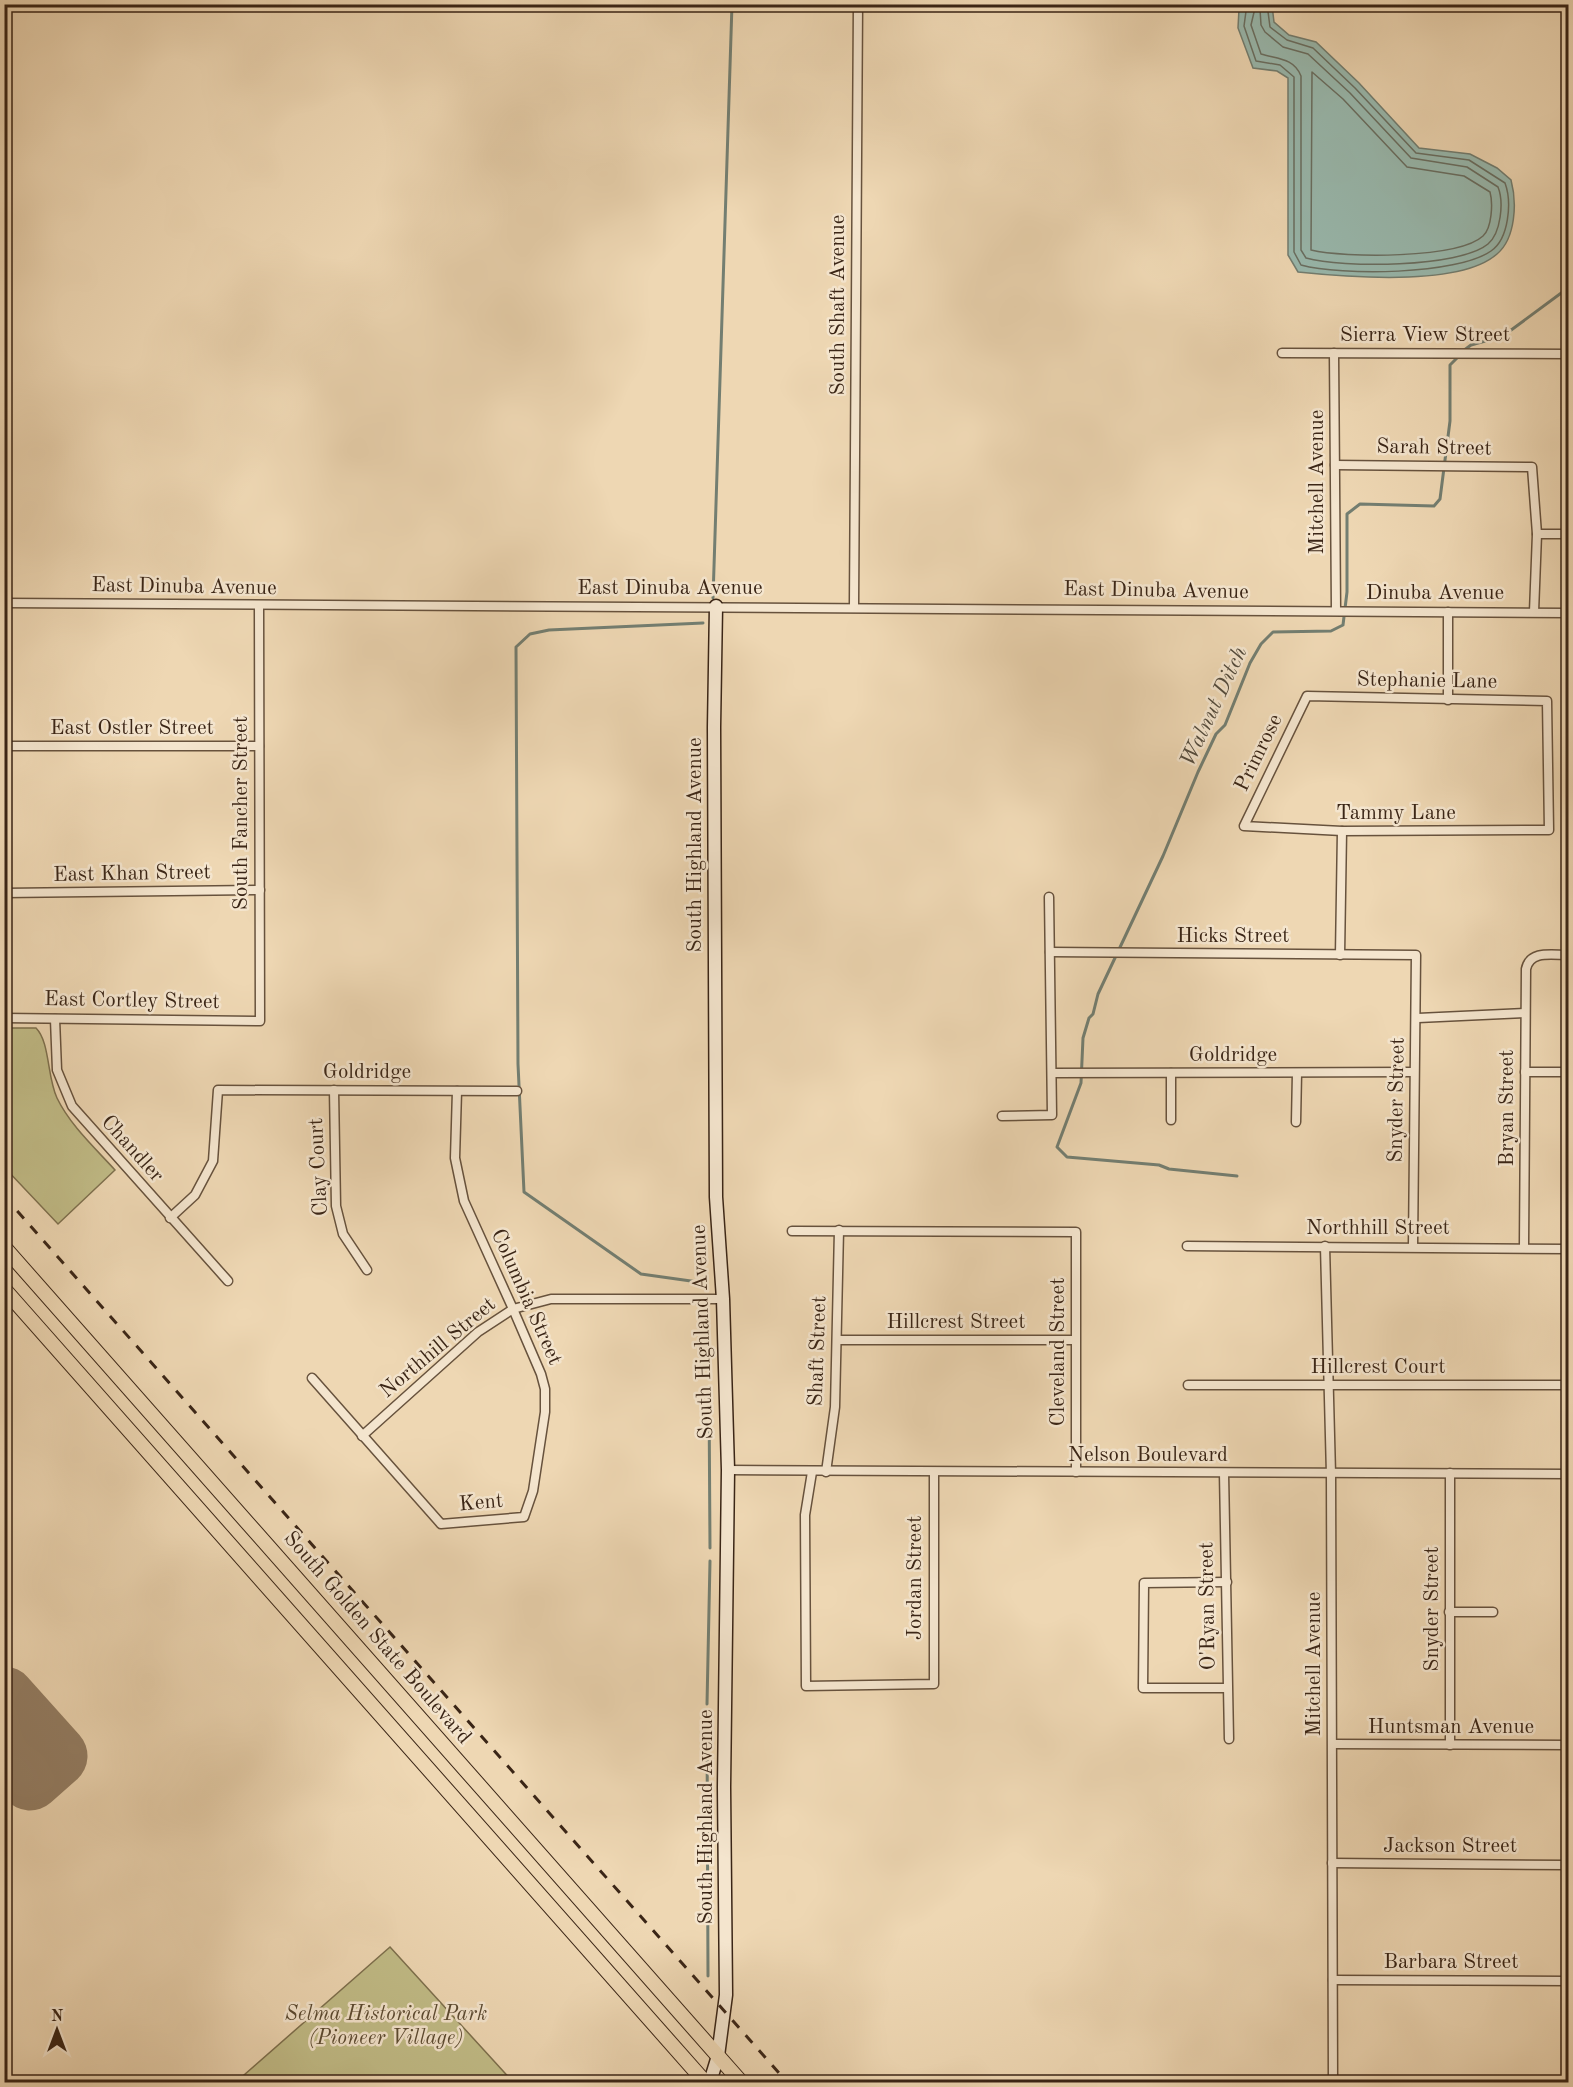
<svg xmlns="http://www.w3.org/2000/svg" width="1573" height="2087" viewBox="0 0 1573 2087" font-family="'Old Standard TT',serif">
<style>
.green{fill:#c1bc87;stroke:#7e704e;stroke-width:1.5}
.water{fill:#99b9ae;stroke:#737e71;stroke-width:1.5}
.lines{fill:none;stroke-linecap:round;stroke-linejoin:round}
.shore{stroke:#6a6f62;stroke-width:1.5}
.stream{stroke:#737e71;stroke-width:3}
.runway{stroke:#947e64;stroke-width:63}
.street-casing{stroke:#67523d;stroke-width:11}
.secondary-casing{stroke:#3a2516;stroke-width:15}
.primary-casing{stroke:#3a2516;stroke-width:16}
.street{stroke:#f4e5ce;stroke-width:8}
.secondary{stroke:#f4e5ce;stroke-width:12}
.primary{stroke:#eed7b3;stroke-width:14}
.rail{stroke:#3a2516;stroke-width:3;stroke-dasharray:10 10;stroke-linecap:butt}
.labels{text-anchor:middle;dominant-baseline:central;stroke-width:5;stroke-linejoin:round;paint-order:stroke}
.street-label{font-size:21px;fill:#3a2516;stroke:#f4e5ce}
.park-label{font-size:21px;font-style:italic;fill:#5c4b32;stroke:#f4e5ce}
.water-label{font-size:22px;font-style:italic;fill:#524a3c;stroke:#f4e5ce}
</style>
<rect width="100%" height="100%" fill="#eed7b3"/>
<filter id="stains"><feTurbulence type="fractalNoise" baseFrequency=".00333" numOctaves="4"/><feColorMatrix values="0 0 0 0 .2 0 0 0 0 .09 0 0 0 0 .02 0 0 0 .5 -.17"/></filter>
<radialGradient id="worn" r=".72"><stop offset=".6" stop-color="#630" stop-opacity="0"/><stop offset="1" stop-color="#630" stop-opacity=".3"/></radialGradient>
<!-- green -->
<g class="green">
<path d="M 5,1028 L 36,1028 C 50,1042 47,1077 57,1098 C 70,1125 95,1148 115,1170 L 58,1224 L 5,1168 Z"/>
<path d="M 390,1947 L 513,2082 L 236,2082 Z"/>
</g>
<!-- water -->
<path class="water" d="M 1243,4 L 1272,5 L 1274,22 L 1289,35 L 1316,42 L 1359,83 L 1419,148 L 1470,154 L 1497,168 L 1511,180 C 1517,202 1516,238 1497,254 C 1460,287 1346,277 1298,272 L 1288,255 L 1288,78 L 1277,71 L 1253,68 L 1238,28 L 1239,9 Z"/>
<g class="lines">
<!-- shore -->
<g class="shore">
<path d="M 1247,4 L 1244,26 L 1256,61 L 1280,65 L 1294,77 L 1294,252 L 1301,265 C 1341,276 1457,275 1491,251 C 1509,239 1512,202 1505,183 L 1469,160 L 1416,153 L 1355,88 L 1313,48 L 1287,40 L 1270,27 L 1267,4"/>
<path d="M 1255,8 L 1260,9 L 1261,25 L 1265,32 L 1283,47 L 1308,54 L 1350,93 L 1411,158 L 1467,167 L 1498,187 C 1504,202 1501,233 1488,244 C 1459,268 1342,268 1306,258 L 1301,250 L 1301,76 C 1294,58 1277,59 1261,54 L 1251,25 Z"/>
<path d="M 1312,72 L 1343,99 L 1407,167 L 1464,176 L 1490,192 C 1493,203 1492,228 1483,236 C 1458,259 1344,258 1311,250 Z"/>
</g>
<!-- stream -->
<g class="stream">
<path d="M 1463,351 L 1471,345 L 1503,336 L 1568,288"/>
<path d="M 713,598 L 732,4"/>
<path d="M 1237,1176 L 1169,1169 L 1159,1165 L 1067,1157 L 1057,1147 L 1081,1083 L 1083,1038 L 1089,1018 L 1093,1014 L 1098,994 L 1163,856 L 1198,772 L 1216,734 L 1225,725 L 1250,663 L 1261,644 L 1273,632 L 1331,631 L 1343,625 L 1347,592 L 1347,514 L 1360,504 L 1434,506 L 1440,499 L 1450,421 L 1450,365 L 1459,356"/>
<path d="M 698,1282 L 641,1274 L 524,1192 L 518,1064 L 516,647 L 530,634 L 549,630 L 703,623"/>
<path d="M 709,1392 L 710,1548"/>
<path d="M 707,1704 L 710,1561"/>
<path d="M 707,1723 L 708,1976"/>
</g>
<!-- runway -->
<path class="runway" d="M 4,1698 L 56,1756 L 30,1779 L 4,1749"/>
<!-- street casing -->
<g class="street-casing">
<g id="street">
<path d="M 1282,353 L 1568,354"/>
<path d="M 1334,353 L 1336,610"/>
<path d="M 1335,465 L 1532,467 L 1537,534 L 1534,612"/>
<path d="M 1537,534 L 1568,534"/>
<path d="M 4,603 L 1568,613"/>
<path d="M 854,606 L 858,4"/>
<path d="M 1448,612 L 1448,700"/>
<path d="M 1307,696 L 1547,701 L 1549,830 L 1342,831 L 1244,826 Z"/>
<path d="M 4,746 L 259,746"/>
<path d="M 4,893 L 260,890"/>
<path d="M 1050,952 L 1416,955 L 1413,1246"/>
<path d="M 1340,955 L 1342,831"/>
<path d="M 4,1018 L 260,1021 L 259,606"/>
<path d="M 1418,1018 L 1525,1013"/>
<path d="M 55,1019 L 57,1070 L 72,1106 L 228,1281"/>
<path d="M 1525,1072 L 1568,1072"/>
<path d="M 1052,1073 L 1413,1072"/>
<path d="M 1171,1073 L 1171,1120"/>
<path d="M 334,1090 L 336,1206 L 343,1234 L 367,1270"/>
<path d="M 1002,1116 L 1052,1115 L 1049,897"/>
<path d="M 1296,1122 L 1297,1073"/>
<path d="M 170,1218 L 195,1195 L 213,1161 L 218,1090 L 517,1091"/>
<path d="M 792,1231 L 1076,1232 L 1076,1472"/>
<path d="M 1187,1246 L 1568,1249"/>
<path d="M 1325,1246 L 1331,1474 L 1333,2082"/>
<path d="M 1524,1247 L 1526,969 C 1530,950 1552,955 1568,955"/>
<path d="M 837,1340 L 1075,1340"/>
<path d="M 312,1378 L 441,1524 L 524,1517 L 533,1491 L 545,1412 L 545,1389 L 541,1374 L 513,1309 L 464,1201 L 455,1158 L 457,1091"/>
<path d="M 1188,1385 L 1568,1385"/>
<path d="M 362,1436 L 478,1332 L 513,1309 L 551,1299 L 723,1299"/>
<path d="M 728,1470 L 1568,1474"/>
<path d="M 812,1472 L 805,1515 L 806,1686 L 934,1684 L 934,1472"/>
<path d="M 826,1472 L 835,1407 L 839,1230"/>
<path d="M 1224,1473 L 1229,1739"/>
<path d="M 1450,1473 L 1450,1745"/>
<path d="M 1227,1582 L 1144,1583 L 1143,1688 L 1227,1688"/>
<path d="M 1449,1612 L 1493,1612"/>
<path d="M 1333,1744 L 1568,1745"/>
<path d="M 1332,1863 L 1568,1865"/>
<path d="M 1333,1980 L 1568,1981"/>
</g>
</g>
<!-- secondary casing -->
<g class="secondary-casing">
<path id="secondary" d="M 710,2082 L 718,2056 L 726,1995 L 724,1787 L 728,1470 L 723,1299 L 716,1197 L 714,727 L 716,606"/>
</g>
<!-- primary casing -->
<g class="primary-casing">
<g id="primary">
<path d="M 4,1247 L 741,2082"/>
<path d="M 4,1289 L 705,2082"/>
</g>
</g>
<!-- street -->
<use href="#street" class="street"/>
<!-- secondary -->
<use href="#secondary" class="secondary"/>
<!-- primary -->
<use href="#primary" class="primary"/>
<!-- rail -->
<path class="rail" d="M 4,1196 L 787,2082"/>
</g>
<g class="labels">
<!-- street labels -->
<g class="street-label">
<text transform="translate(838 305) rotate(-90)">South Shaft Avenue</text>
<text x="1425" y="335">Sierra View Street</text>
<text transform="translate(1434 448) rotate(1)">Sarah Street</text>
<text transform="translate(1317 482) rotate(-90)">Mitchell Avenue</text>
<text transform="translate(184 587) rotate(1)">East Dinuba Avenue</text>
<text x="670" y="588">East Dinuba Avenue</text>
<text transform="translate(1156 591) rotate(1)">East Dinuba Avenue</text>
<text x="1435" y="593">Dinuba Avenue</text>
<text transform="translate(1427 681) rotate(1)">Stephanie Lane</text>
<text x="132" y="728">East Ostler Street</text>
<text transform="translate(1259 753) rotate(-64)">Primrose</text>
<text transform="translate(241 813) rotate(-90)">South Fancher Street</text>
<text x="1396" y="813">Tammy Lane</text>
<text transform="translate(695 845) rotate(-90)">South Highland Avenue</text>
<text transform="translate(132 874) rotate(-1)">East Khan Street</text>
<text x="1233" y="936">Hicks Street</text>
<text transform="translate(132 1001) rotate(1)">East Cortley Street</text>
<text x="1233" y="1055">Goldridge</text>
<text x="367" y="1072">Goldridge</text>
<text transform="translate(1397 1100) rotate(-89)">Snyder Street</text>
<text transform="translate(1507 1108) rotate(-90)">Bryan Street</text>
<text transform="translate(132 1149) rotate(48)">Chandler</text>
<text transform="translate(319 1167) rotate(-93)">Clay Court</text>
<text x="1378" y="1228">Northhill Street</text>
<text transform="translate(526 1297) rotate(66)">Columbia Street</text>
<text x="956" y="1322">Hillcrest Street</text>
<text transform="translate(703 1332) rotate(-92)">South Highland Avenue</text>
<text transform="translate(438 1348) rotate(-40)">Northhill Street</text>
<text transform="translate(818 1351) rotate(-88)">Shaft Street</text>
<text transform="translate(1058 1352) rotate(-90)">Cleveland Street</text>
<text x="1378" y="1367">Hillcrest Court</text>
<text x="1148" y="1455">Nelson Boulevard</text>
<text transform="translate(481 1503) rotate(-5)">Kent</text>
<text transform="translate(915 1578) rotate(-90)">Jordan Street</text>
<text transform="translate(1208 1606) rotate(-91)">O'Ryan Street</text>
<text transform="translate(1432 1609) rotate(-90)">Snyder Street</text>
<text transform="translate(377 1638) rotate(49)">South Golden State Boulevard</text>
<text transform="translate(1314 1664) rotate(-90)">Mitchell Avenue</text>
<text x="1451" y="1727">Huntsman Avenue</text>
<text transform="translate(706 1817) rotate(-90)">South Highland Avenue</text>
<text x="1450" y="1846">Jackson Street</text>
<text x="1451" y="1962">Barbara Street</text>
</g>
<!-- park labels -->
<g class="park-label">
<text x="386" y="2014">Selma Historical Park<tspan x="386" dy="24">(Pioneer Village)</tspan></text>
</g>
<!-- water labels -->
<g class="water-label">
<text transform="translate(1214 707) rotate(-65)">Walnut Ditch</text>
</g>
</g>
<!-- margin -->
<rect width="1573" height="2087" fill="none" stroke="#eed7b3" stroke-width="24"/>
<rect x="6" y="6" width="1561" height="2075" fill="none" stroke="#3a2516" stroke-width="3"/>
<rect x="12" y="12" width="1549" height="2063" fill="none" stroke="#3a2516" stroke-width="1.5"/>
<!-- north arrow -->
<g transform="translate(57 2030)" stroke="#f4e5ce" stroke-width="4.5" paint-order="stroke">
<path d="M0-4.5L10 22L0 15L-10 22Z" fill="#3a2516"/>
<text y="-9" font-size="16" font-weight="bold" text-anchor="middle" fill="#3a2516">N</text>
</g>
<rect width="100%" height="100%" filter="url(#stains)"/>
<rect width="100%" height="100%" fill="url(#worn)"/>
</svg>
